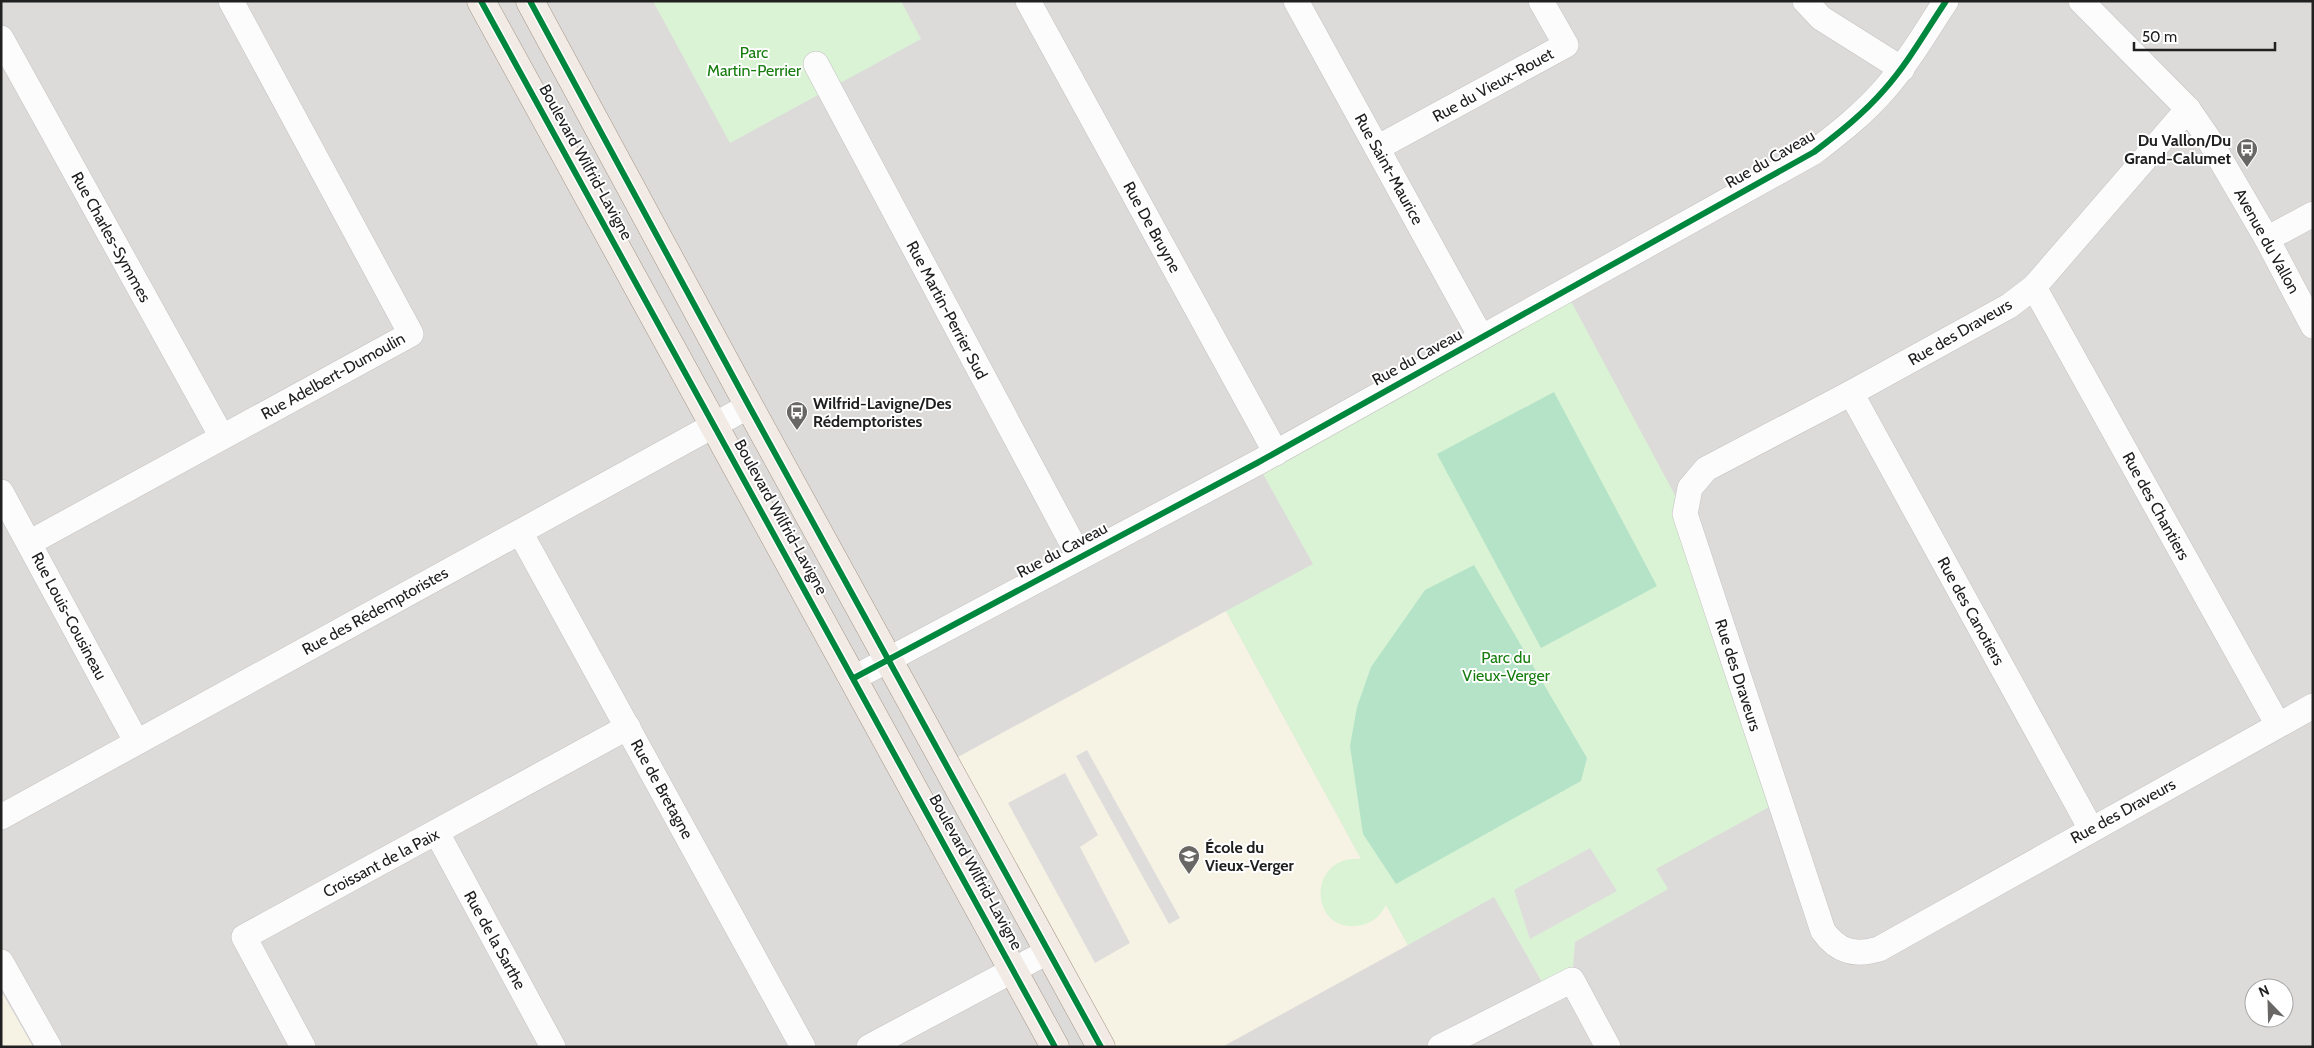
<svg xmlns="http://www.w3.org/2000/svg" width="2314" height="1048" viewBox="0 0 2314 1048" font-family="Cabin,sans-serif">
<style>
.residential{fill:#dddbda;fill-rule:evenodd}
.education{fill:#f7f3e4}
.park{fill:#daf3d5}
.pitch{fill:#b5e3c8}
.parking{fill:#dedddc}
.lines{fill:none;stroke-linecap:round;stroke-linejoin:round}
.minor-casing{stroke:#c4c2c1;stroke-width:26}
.major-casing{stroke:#a49584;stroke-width:29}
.minor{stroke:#fcfcfc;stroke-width:25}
.major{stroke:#f1eae5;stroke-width:28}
.cycleway-casing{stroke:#fff;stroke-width:9}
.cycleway{stroke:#00873e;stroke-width:6}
.labels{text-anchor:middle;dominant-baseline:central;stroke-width:4;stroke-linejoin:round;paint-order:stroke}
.park-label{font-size:16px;fill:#167d0e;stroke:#fff}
.street-label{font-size:16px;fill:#202020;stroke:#fff}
.poi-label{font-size:16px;font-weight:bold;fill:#202020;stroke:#fff;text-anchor:start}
</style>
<rect width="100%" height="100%" fill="#eeebe8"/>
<!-- residential -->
<path class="residential" d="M 1,1 L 2313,1 L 2313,1047 L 33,1047 L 1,991 ZM 2254,988 L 2284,988 L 2284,1018 L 2254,1018 Z"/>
<!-- education -->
<g class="education">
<path d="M 1226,611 L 1408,945 L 1222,1047 L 1101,1047 L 947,763 Z"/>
<path d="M 1,991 L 33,1047 L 1,1047 Z"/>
</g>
<!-- park -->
<g class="park">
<path d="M 653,1 L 901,1 L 921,39 L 730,143 Z"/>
<path d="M 1565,290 L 1685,514 L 1780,801 L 1656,869 L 1668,889 L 1575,942 L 1572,980 L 1548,993 L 1494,897 L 1408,945 L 1386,905 C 1380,917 1370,925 1356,926 C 1308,930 1308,854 1361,859 L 1226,611 L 1313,564 L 1257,463 Z"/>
</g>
<!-- pitch -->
<g class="pitch">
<path d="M 1554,392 L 1657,586 L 1541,648 L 1437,454 Z"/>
<path d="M 1474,565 L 1587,758 L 1581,781 L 1396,884 L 1363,834 L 1350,746 L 1357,707 L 1371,667 L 1425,590 Z"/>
</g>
<!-- parking -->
<g class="parking">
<path d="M 1087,750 L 1180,918 L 1169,924 L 1076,756 Z"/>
<path d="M 1065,773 L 1098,835 L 1080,847 L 1130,943 L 1095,963 L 1008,803 Z"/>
<path d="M 1590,848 L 1617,891 L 1530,939 L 1514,890 Z"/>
</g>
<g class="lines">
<!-- minor casing -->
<g class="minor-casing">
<g id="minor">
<path d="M 1028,1 L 1276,453"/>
<path d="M 1296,1 L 1481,337"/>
<path d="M 1805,1 L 1821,18 L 1902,69"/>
<path d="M 2081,1 L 2188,109 L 2208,138 L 2267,239 L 2313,326"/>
<path d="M 1,38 L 222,437"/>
<path d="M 816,64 L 1079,556"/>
<path d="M 2188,109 L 2034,287 L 2009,306 L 1851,393 L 1706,469 L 1690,488 L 1685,514 L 1823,931 C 1838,952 1855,956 1879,949 L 2313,706"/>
<path d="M 1377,148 L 1566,45 L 1541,1"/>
<path d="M 2267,239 L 2313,214"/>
<path d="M 2034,287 L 2278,725"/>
<path d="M 1851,393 L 2091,829"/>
<path d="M 1,492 L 136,741"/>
<path d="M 520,532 L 803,1047"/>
<path d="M 29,543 L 411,334 L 231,1"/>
<path d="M 854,678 L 1257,463 L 1814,152 C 1839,133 1863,114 1884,90 C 1908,63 1926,31 1946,1"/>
<path d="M 1,817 L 749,406"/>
<path d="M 437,833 L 553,1047"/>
<path d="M 1,962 L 49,1047"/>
<path d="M 303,1047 L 244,937 L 628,727"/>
<path d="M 869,1047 L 1049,951"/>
<path d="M 1440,1047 L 1572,980 L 1608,1047"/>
</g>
</g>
<!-- major casing -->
<g class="major-casing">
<g id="major">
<path d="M 481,1 L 1055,1047"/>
<path d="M 530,1 L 749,406 L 1101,1047"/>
</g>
</g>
<!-- minor -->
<use href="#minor" class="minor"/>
<!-- major -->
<use href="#major" class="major"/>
<!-- cycleway casing -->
<g class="cycleway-casing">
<g id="cycleway">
<path d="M 481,1 L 1055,1047"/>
<path d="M 530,1 L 749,406 L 1101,1047"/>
<path d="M 854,678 L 1257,463 L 1814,152 C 1839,133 1863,114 1884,90 C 1908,63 1926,31 1946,1"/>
</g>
</g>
<!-- cycleway -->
<use href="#cycleway" class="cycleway"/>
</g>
<!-- icons -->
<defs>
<g id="bus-pin" transform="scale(1.125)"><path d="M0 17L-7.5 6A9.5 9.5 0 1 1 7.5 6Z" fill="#686766" stroke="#fff"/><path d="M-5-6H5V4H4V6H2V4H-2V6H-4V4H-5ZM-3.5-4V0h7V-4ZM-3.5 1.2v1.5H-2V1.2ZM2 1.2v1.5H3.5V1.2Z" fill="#fff"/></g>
<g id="school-pin" transform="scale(1.125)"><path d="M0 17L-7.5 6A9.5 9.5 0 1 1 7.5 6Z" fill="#686766" stroke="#fff"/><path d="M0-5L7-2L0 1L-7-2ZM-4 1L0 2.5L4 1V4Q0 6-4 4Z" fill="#fff"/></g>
</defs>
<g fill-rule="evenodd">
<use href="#bus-pin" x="2247" y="149"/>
<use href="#bus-pin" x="797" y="412"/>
<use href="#school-pin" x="1189" y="856"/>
</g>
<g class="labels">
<!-- park labels -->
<g class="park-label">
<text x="754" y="52">Parc<tspan x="754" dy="18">Martin-Perrier</tspan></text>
<text x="1506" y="657">Parc du<tspan x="1506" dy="18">Vieux-Verger</tspan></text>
</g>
<!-- street labels -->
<g class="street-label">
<text transform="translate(1493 85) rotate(-29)">Rue du Vieux-Rouet</text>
<text transform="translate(1770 159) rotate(-30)">Rue du Caveau</text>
<text transform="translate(586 162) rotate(61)">Boulevard Wilfrid-Lavigne</text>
<text transform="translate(1389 169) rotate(61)">Rue Saint-Maurice</text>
<text transform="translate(1152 227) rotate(61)">Rue De Bruyne</text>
<text transform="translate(111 237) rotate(61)">Rue Charles-Symmes</text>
<text transform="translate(2267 241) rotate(61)">Avenue du Vallon</text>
<text transform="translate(947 310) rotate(62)">Rue Martin-Perrier Sud</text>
<text transform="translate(1960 332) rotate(-30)">Rue des Draveurs</text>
<text transform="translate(1417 357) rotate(-29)">Rue du Caveau</text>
<text transform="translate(333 376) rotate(-29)">Rue Adelbert-Dumoulin</text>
<text transform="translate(2156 506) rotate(61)">Rue des Chantiers</text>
<text transform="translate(781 517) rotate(61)">Boulevard Wilfrid-Lavigne</text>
<text transform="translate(1062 550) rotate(-28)">Rue du Caveau</text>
<text transform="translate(375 611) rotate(-29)">Rue des Rédemptoristes</text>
<text transform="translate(1971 611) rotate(61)">Rue des Canotiers</text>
<text transform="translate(69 616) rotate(62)">Rue Louis-Cousineau</text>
<text transform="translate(1738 675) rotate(72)">Rue des Draveurs</text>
<text transform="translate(662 789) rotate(61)">Rue de Bretagne</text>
<text transform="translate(2123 811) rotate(-29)">Rue des Draveurs</text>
<text transform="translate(381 863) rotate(-28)">Croissant de la Paix</text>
<text transform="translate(976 872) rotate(61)">Boulevard Wilfrid-Lavigne</text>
<text transform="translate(495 940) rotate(61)">Rue de la Sarthe</text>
</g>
<!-- poi labels -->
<g class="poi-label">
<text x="2231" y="140" text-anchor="end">Du Vallon/Du<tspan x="2231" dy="18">Grand-Calumet</tspan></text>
<text x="813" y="403">Wilfrid-Lavigne/Des<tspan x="813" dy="18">Rédemptoristes</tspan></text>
<text x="1205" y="847">École du<tspan x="1205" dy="18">Vieux-Verger</tspan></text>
</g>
</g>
<!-- border -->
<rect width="2314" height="1048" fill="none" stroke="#202020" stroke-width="5"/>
<!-- north arrow -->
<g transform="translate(2269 1003) rotate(337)"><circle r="24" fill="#ffffff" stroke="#a6a6a6"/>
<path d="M0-4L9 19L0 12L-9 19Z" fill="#686766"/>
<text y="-8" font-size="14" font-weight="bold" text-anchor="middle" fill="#202020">N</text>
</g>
<!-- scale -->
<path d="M2134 42v8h141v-8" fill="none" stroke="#202020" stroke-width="2.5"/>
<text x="2142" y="42" font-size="15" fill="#202020" stroke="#ffffff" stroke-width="4" paint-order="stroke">50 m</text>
</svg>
